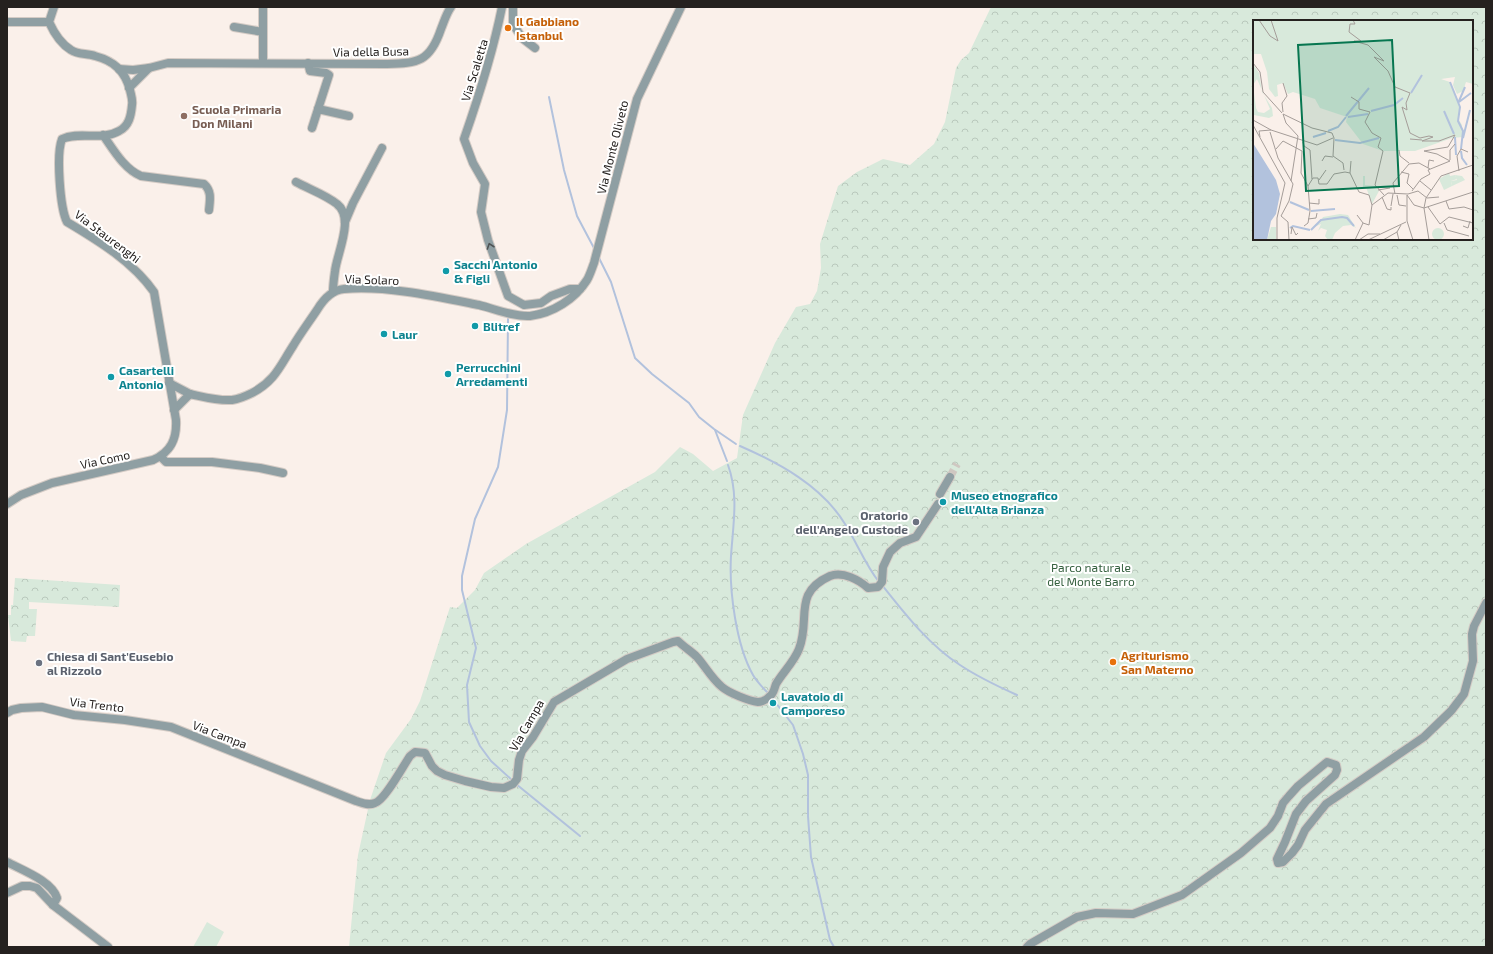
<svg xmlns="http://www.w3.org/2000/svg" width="1493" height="954" viewBox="0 0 1493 954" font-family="'Exo 2',sans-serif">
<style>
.park{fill:url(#park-crowns);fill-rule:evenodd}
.garden{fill:#d8e9db}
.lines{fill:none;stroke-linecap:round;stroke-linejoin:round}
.stream{stroke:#b2c2dd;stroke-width:2}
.minor-tunnel{stroke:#cfc7c1;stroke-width:8;stroke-dasharray:8 4;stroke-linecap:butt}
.minor-casing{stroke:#d4cbc5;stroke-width:10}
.minor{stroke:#8f9fa3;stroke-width:8}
.oneway{stroke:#4f5354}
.food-dot{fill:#e8710a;stroke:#fff;stroke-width:1.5}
.education-dot{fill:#8d6e63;stroke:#fff;stroke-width:1.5}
.culture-dot{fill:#0f9aa8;stroke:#fff;stroke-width:1.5}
.worship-dot{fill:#6b7280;stroke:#fff;stroke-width:1.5}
.labels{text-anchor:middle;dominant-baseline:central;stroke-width:4;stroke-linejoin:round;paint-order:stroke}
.food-label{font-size:12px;font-weight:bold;fill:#c56008;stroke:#fff;text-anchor:start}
.street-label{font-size:12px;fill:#25211f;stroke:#fff}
.education-label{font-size:12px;font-weight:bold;fill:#785e54;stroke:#fff;text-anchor:start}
.culture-label{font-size:12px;font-weight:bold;fill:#0d838f;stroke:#fff;text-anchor:start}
.worship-label{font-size:12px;font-weight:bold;fill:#5b616d;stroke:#fff;text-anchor:end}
.park-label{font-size:12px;fill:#376140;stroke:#fff}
.inset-river{fill:none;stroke:#b2c2dd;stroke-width:2}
.inset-road{fill:none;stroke:#a59d99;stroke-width:1}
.view{fill:#077650;fill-opacity:0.15;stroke:#077650;stroke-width:2}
.inset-edge{fill:none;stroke:#25211f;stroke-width:2}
</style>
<defs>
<pattern id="park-crowns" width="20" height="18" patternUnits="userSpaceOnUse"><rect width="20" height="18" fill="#d8e9db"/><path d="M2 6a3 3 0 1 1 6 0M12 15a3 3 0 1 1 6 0" fill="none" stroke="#b9c8bc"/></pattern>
</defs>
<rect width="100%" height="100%" fill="#faf0ea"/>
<!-- park -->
<g class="park">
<path d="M 991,7 L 1486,7 L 1486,947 L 349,947 L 358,855 L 370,800 L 386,753 L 411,719 L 420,701 L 450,607 L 457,608 L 475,590 L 484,573 L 526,544 L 655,472 L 680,447 L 693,454 L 713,471 L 737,458 L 743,415 L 775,343 L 796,307 L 810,304 L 817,291 L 821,268 L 820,244 L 838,186 L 857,172 L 883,159 L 910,165 L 934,144 L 945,122 L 956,68 L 961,60 L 969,53 ZM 1254,21 L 1472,21 L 1472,239 L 1254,239 Z"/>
<path d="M 15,578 L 120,585 L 119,607 L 29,602 L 29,609 L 37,609 L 35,636 L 27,636 L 26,642 L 11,641 L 8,615 L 11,615 L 11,605 L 13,605 Z"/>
</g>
<!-- garden -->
<path class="garden" d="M 207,922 L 224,932 L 216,947 L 193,947 Z"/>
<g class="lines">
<!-- stream -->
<g class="stream">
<path d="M 549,97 L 564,170 L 577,216 L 595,250"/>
<path d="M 599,258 L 611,282 L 635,358 L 652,374 L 689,403 L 699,417 L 714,429 L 736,444"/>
<path d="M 508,319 L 507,410 L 498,467 L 475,519 L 462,576 L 462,590 L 476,648 L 467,685 L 469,722 L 480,746 L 491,761 L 513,781"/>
<path d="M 715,430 L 727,461"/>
<path d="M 740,446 C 779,463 822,486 845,524 C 857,543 865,564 879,582"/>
<path d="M 728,465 C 739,495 733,525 731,556 C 729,590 736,645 753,675 C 757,682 763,688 769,694"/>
<path d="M 882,585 C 905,614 929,645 960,665 C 978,677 997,686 1017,695"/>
<path d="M 772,698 L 793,725 L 803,754 L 808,775 L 808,816 L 811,857 L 830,940 L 834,947"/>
<path d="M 516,784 L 580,836"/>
</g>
<!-- minor-tunnel -->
<path class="minor-tunnel" d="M 950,477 L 957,464"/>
<!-- minor casing -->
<g class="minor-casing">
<g id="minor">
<path d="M 502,7 C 493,52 479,96 464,139 L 473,163 L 485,184 L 481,212 L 488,240 L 508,296 L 524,305 L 541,303 L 551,296 L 570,289 L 580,289"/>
<path d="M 513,7 L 513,24 L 522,38 L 535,48"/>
<path d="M 7,22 L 49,22"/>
<path d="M 234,27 L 263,32"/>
<path d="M 263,63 L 263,7"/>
<path d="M 308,63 L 310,71 L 326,73 L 329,75 L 312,128"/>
<path d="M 119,69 L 133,70 L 149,68 L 168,63 L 387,64 C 418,63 430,62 441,29 C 444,22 446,14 451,7"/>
<path d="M 129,88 L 149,68"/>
<path d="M 318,109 L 349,116"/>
<path d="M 103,135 C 113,149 124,169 141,176 L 204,184 C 212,191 210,200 209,210"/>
<path d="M 296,182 C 309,189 326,195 337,204 C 355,218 337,253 335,271 C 334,278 333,285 333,292"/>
<path d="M 345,222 L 353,203 L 382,148"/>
<path d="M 169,383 L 190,394 L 174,410"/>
<path d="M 190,394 C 204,397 218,401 232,400 C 239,399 246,396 252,393 C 275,381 280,366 293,346 C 300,334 309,322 317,310 C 323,300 331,290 344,289 C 385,285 439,297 479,305 C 495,309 514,317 530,316 C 553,313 575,299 587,280 C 590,275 592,268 594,263 L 637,99 L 681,7"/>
<path d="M 161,457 L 166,462 L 212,462 L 260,468 L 283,473"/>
<path d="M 940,494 L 950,477"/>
<path d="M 7,504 L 21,495 L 52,483 L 153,460 C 171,452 177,439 176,420 L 154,292 C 133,262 99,241 67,222 C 60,208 56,154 62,139 C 79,131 102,141 119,131 C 129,126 131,116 132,105 C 133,100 131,95 130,90 C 125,71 114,61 95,56 C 87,53 78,55 71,50 C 61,44 54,33 49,22 L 54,7"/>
<path d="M 7,713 L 12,710 L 21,708 L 42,707 L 74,715 L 125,720 L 171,727 L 356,801 C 362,803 368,806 375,803 C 385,800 403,766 410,756 L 415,752 L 425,753 L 432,766 L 437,771 L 445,775 L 465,781 L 491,787 L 504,788 L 513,784 L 517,779 L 519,760 L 522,751 L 533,737 L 554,702 L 627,659 L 673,642 L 678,641 C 684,647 691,651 697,657 C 705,666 712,679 722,687 C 729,693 749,701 758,702 C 762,702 767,699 769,697 C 774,694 774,689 776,684 C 783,672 794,662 799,649 C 811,619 792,593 830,576 C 843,571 859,580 868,588 L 878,587 L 882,582 L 883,567 L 890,552 L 900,543 L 916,537 L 938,504"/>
<path d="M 7,862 C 22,870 52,881 57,898 L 53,905"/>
<path d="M 7,893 L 22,886 L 30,886 L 37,888 L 53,905 L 108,947"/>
<path d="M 1027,947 L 1030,944 L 1077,917 L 1096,913 L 1133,914 L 1182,895 L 1241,853 L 1270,828 L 1278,816 L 1283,803 L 1289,796 L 1298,786 L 1327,762 L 1336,765 L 1337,770 L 1335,775 L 1306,801 L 1296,814 L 1285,842 L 1277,859 L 1278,863 L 1283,862 L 1292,853 L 1298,845 L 1305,830 L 1326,804 L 1424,737 L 1451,711 L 1464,694 L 1473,661 L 1472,634 L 1474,626 L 1486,603"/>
</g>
</g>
<!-- minor -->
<use href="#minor" class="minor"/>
</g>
<!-- one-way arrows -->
<defs><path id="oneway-chevron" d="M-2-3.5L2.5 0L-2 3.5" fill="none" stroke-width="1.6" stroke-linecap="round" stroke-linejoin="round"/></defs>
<use class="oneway" href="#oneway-chevron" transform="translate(490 246) rotate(-109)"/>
<!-- markers -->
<g class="food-dot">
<circle cx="508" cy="28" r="4"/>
<circle cx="1113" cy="662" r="4"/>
</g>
<circle class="education-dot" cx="184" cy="116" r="4"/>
<g class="culture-dot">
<circle cx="446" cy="271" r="4"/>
<circle cx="475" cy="326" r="4"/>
<circle cx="384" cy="334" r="4"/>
<circle cx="448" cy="374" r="4"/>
<circle cx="111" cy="377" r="4"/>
<circle cx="943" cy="502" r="4"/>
<circle cx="773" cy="703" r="4"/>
</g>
<g class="worship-dot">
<circle cx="916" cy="522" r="4"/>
<circle cx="39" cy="663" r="4"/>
</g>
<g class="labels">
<!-- food labels -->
<g class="food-label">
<text x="516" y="21">Il Gabbiano<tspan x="516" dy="14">Istanbul</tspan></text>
<text x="1121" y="655">Agriturismo<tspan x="1121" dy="14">San Materno</tspan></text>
</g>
<!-- street labels -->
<g class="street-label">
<text transform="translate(371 51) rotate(-1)">Via della Busa</text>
<text transform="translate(474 70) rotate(-73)">Via Scaletta</text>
<text transform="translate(612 147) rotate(-76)">Via Monte Oliveto</text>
<text transform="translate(108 236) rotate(37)">Via Staurenghi</text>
<text transform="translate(372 279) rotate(2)">Via Solaro</text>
<text transform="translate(105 459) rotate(-12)">Via Como</text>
<text transform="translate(97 704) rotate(7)">Via Trento</text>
<text transform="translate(526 725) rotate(-60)">Via Campa</text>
<text transform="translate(220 734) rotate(21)">Via Campa</text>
</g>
<!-- education labels -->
<g class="education-label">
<text x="192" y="109">Scuola Primaria<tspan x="192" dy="14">Don Milani</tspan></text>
</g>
<!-- culture labels -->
<g class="culture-label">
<text x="454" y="264">Sacchi Antonio<tspan x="454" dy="14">&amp; Figli</tspan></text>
<text x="483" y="326">Blitref</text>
<text x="392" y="334">Laur</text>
<text x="456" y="367">Perrucchini<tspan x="456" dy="14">Arredamenti</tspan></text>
<text x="119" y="370">Casartelli<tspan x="119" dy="14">Antonio</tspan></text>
<text x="951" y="495">Museo etnografico<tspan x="951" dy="14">dell'Alta Brianza</tspan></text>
<text x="781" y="696">Lavatoio di<tspan x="781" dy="14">Camporeso</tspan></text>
</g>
<!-- worship labels -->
<g class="worship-label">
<text x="908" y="515">Oratorio<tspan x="908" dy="14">dell'Angelo Custode</tspan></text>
<text x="47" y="656" text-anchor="start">Chiesa di Sant'Eusebio<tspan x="47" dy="14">al Rizzolo</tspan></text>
</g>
<!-- park labels -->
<g class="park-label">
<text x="1091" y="567">Parco naturale<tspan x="1091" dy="14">del Monte Barro</tspan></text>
</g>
</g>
<!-- overview -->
<g transform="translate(1253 20)">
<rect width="220" height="220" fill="#faf0ea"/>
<path d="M 220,0 L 220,64 L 213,62 L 210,71 L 204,74 L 200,65 L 202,57 L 188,59 L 179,7 Z" fill="#d8e9db"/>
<path d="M 0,44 L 6,53 L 9,72 L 19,88 L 20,96 L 16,98 L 1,95 ZM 4,59 L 17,89 L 11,93 L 5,92 L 3,88 L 0,65 ZM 202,155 L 209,156 L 212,160 L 199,166 L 198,161 L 204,160 ZM 87,194 L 95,195 L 103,208 L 98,205 L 90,206 L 82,213 L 79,220 L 75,220 L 72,216 L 74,210 L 68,208 L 65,211 L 68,204 L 59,208 L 63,204 L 67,203 L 70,197 ZM 18,207 L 23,207 L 23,220 L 14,220 Z" fill="#d8e9db" fill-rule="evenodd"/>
<path d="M 0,0 L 220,0 L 220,49 L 210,39 L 203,40 L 197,43 L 188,59 L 197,62 L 206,82 L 206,100 L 209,105 L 210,117 L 199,118 L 162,131 L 130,131 L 110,124 L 93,102 L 94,97 L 67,88 L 62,79 L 40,72 L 35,74 L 30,63 L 24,65 L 25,76 L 22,77 L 16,69 L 14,52 L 8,34 L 0,34 ZM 110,156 L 112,156 L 112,165 L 122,166 L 126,171 L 119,184 L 113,167 L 110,167 Z" fill="#d8e9db"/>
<path d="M 196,153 L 197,156 L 202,155 L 204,159 L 198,161 L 199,166 L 191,170 L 186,159 ZM179 214a6 6 0 1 1 12 0a6 6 0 1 1-12 0Z" fill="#d8e9db"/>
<path d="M 0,123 L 23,160 L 27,174 L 23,194 L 18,201 L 14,220 L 0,220 Z" fill="#b2c2dd"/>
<path class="inset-river" d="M 197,62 L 207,87 L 205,101 L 210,111 L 208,129M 158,73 L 169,55M 206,81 L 212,67M 206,82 L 218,73M 118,91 L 141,85 L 150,78M 191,91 L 201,114M 93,96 L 116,68M 95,97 L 115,94M 75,111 L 85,107 L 93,97M 60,117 L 73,113M 202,117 L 203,135M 210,118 L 217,90M 82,120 L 107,123 L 126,118M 208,131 L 209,138 L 214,145M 37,182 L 56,190M 58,191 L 82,189M 37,208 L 40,206 L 57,210M 58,210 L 68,200 L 89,197 L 94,198 L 101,206"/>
<path class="inset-road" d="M 6,0 L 17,16 L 25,21 L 18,0M 100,0 L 102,4 L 97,4 L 96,12 L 108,21 L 101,21 L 115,25 L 131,41 L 121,37 L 135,51 L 142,67 L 157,73 L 153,83 L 154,90 L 149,87 L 157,113 L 167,118 L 176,116 L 180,117 L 169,121 L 186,121 L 202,115 L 195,127 L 171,131 L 184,134 L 197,141 L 175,150 L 177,154 L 168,159 L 159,171M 0,43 L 7,52 L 10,72 L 29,93M 98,77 L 106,82 L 106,89 L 117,92 L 112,102 L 119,113 L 128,118 L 125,127 L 130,131 L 122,165 L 131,175M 30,92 L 29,83 L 34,76 L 30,63M 30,94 L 59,108 L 79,113 L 81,118 L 80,136 L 90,143 L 91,150M 30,94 L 33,103 L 45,116 L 38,161M 0,100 L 18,110M 0,105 L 32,163 L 24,198 L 24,220M 18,110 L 64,125 L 80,118M 17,112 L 25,138 L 40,164 L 36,181 L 28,196 L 35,202 L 36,220M 7,117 L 6,111 L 18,110M 157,119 L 169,120M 50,122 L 51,126 L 57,130 L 59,159M 23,129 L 30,121 L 49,131 L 48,153 L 55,166M 146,130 L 147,136 L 156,143M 197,140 L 197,130 L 202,124M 69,141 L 72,136 L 80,137M 175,148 L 176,140 L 181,141M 206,151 L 204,136 L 208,129 L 215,132M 92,152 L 97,153 L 106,172 L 116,175 L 119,185 L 135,173 L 155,174 L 165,171 L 174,178 L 186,177M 148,152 L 156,154 L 154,163 L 160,169M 97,153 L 98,141M 66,160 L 73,150M 167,161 L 178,170M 55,166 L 60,158 L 65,158 L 66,164 L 74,164 L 81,154 L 92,152M 125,170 L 137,168M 142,174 L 140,163 L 156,144 L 166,143 L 177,149M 144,175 L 146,185 L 153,186M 154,175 L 161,185 L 171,188 L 173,178 L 188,156 L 220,145M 154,175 L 154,201M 129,177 L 134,189 L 138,190 L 138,187M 193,181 L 196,189 L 211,187 L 220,190M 56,183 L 66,184 L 66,179M 138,186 L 140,174M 175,187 L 187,204 L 196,197 L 220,203M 104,195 L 110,203 L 116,205 L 119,185M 55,199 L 63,198 L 64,193M 154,201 L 160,220M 191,203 L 194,210 L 216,216M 51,206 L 55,203 L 57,191 L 55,166M 210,206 L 215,208 L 217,201M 38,214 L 39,207 L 43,215 L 45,213M 102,220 L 110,203M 106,220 L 115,214 L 127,214M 115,220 L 153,202M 130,220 L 144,212M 146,220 L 144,212 L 148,205M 176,220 L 171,188 L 220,172"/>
<path class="view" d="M 139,20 L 146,166 L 53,171 L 45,25 Z"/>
<rect width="220" height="220" class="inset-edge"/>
</g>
<!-- border -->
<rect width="1493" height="954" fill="none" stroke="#25211f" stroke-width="16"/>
</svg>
